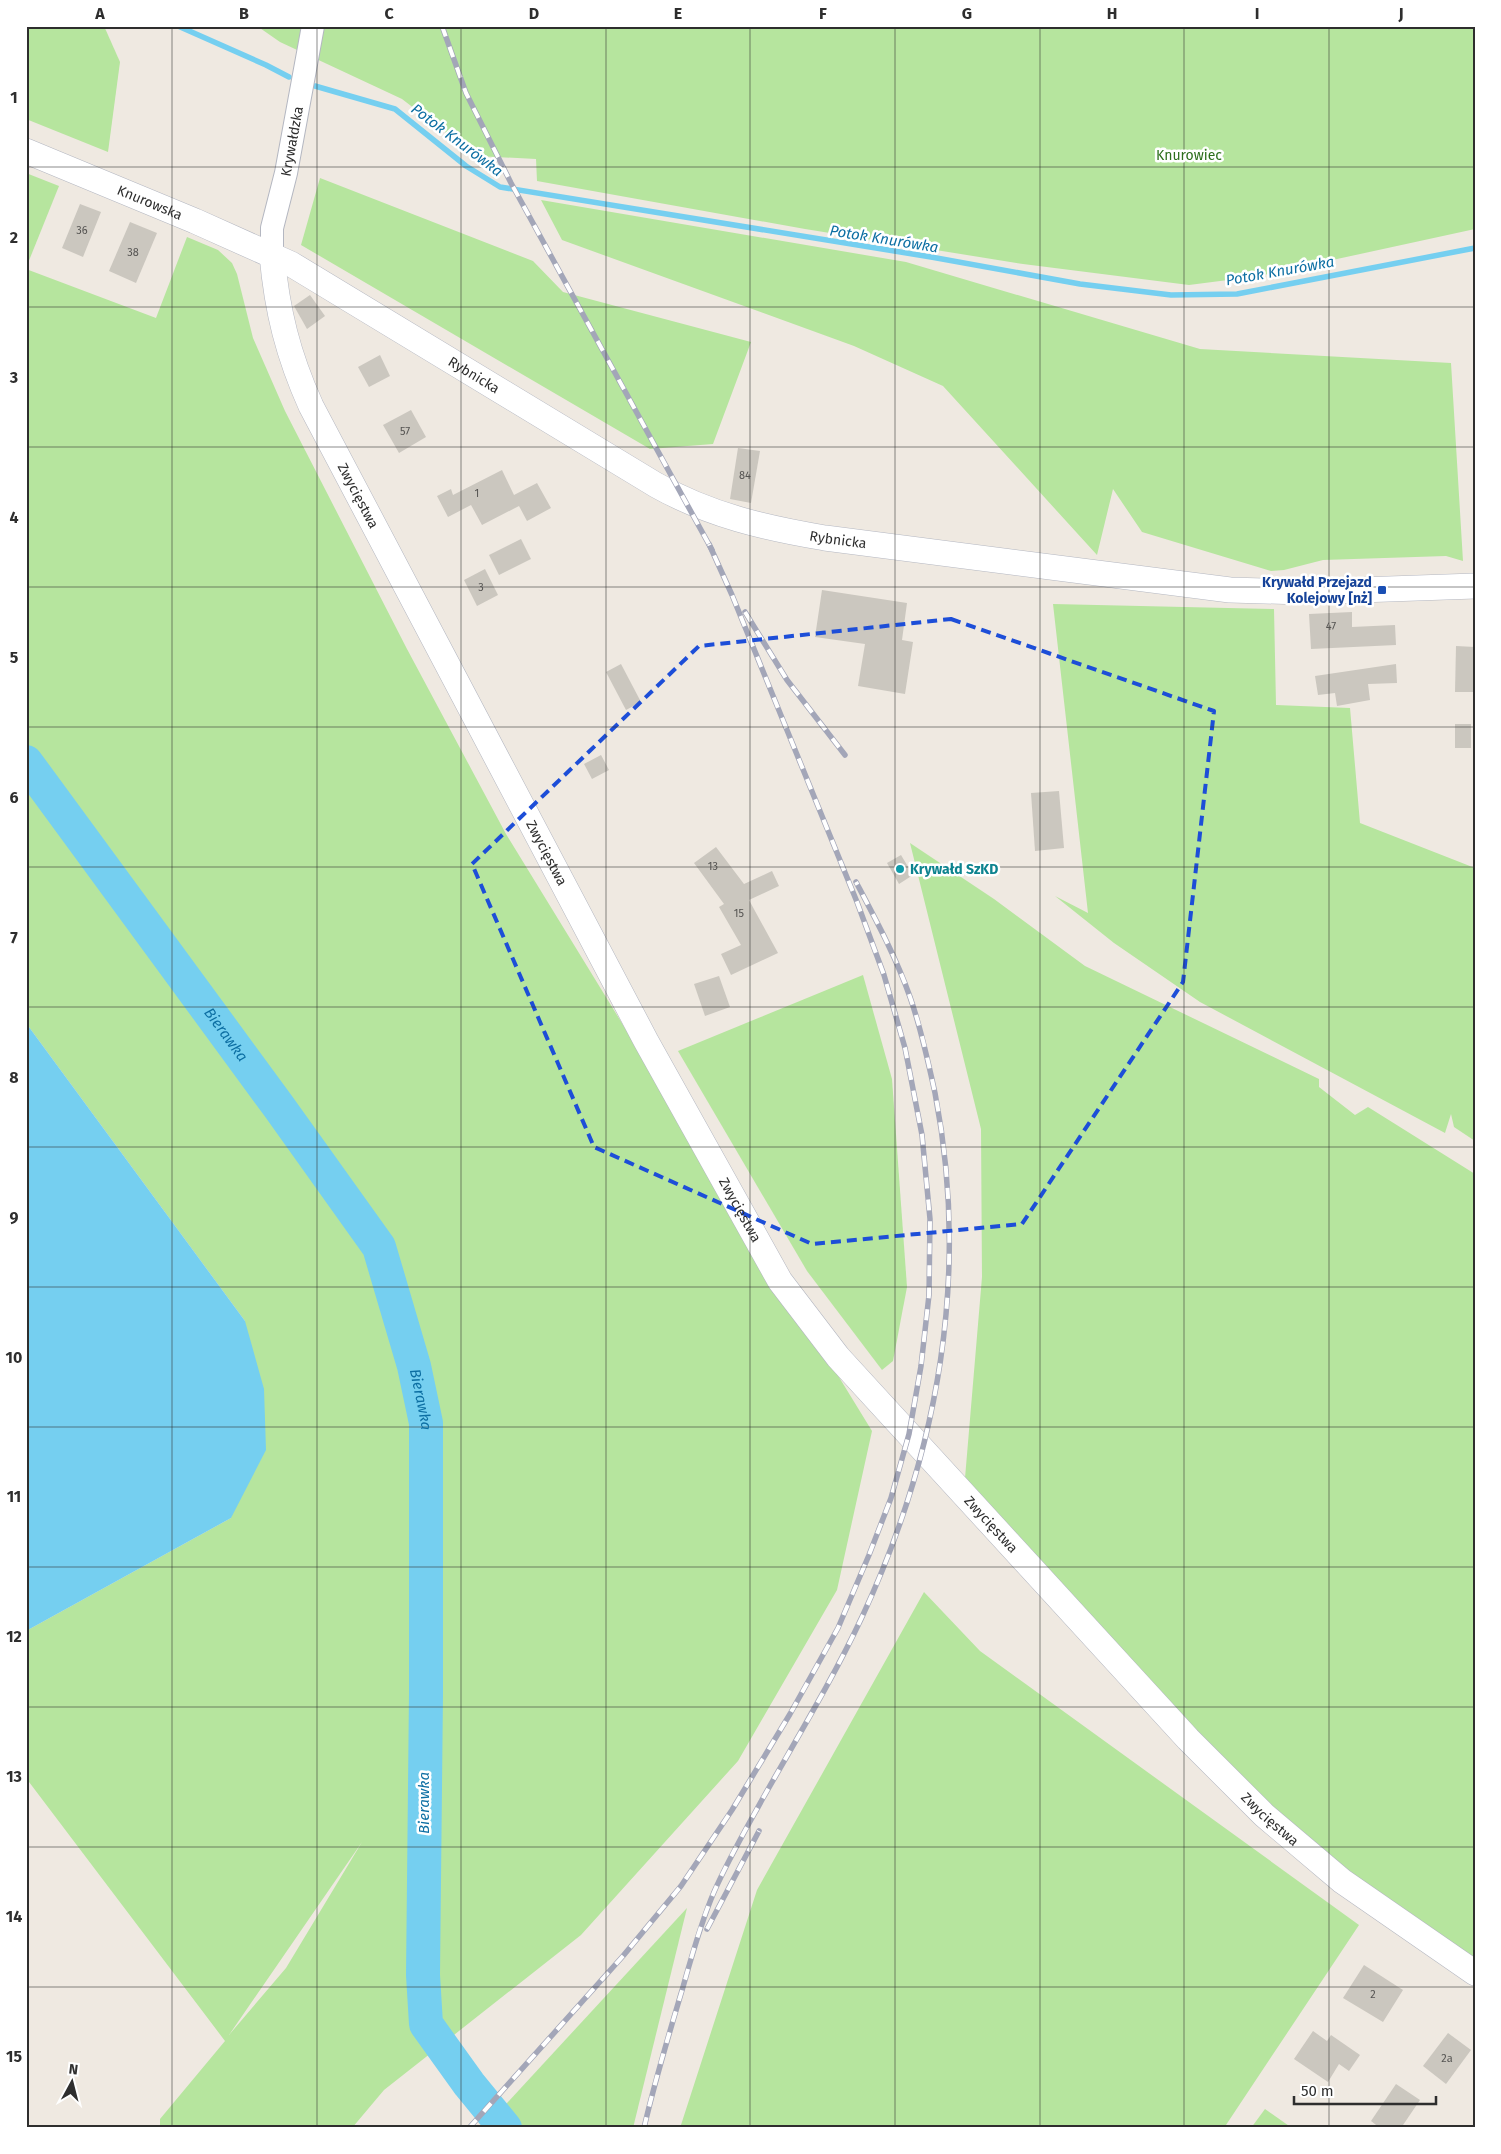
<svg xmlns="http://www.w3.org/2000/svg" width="1501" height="2154" viewBox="0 0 1501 2154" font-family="'Fira Sans',sans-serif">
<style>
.green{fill:#b6e59e;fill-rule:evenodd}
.water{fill:#75cff0}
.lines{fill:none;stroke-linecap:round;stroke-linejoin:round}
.stream{stroke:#75cff0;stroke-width:5.5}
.river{stroke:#75cff0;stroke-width:34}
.building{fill:#cbc7bf}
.tertiary-casing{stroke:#b4b7c1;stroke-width:24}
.secondary-casing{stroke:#b4b7c1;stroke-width:26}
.tertiary{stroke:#fff;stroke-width:22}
.secondary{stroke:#fff;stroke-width:25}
.rail-casing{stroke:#a3a6b8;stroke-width:5.5}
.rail{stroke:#fff;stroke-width:4;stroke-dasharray:11;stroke-linecap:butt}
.marked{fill:none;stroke:#1d4ed8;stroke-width:4;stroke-dasharray:10 6;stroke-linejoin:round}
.grid{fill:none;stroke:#2e2e2e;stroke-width:1;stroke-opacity:0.55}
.transit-dot{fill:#1a4fb4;stroke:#fff;stroke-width:2}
.culture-dot{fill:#0f9aa8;stroke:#fff;stroke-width:2}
.labels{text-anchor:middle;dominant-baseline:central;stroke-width:5;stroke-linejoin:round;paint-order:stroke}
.number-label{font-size:11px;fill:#555452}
.street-label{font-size:14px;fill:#2e2e2e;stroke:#fff}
.park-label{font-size:14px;fill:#2c6e1b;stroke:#fff}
.transit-label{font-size:14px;font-weight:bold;fill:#164399;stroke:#fff;text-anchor:end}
.culture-label{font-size:14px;font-weight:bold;fill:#0d838f;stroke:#fff;text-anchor:start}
.water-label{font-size:15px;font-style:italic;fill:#0d6fa3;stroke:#fff}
.neatline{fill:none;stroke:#2e2e2e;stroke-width:2}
.grid-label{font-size:16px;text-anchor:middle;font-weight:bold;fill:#2e2e2e}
</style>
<rect width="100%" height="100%" fill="#efe9e1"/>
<!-- green -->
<g class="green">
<path d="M 26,26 L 104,26 L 120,62 L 108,152 L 26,119 Z"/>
<path d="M 257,26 L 1475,26 L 1475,229 L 1259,276 L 1189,285 L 1023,264 L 805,229 L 537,181 L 536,159 L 476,156 L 402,99 L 280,42 Z"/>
<path d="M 26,173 L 59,186 L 26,268 Z"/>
<path d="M 320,178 L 533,261 L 563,292 L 751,342 L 713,444 L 650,449 L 301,245 Z"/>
<path d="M 541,200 L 906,262 L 1200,349 L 1451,363 L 1463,561 L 1446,556 L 1323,560 L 1284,570 L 1271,571 L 1142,532 L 1113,489 L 1097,555 L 943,386 L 854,346 L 562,240 Z"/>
<path d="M 187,237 L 218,250 L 232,263 L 237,274 L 253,338 L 285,411 L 407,649 L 506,834 L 872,1431 L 837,1590 L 738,1761 L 581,1935 L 384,2090 L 352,2128 L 160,2128 L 160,2119 L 225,2041 L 26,1778 L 26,1631 L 231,1518 L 245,1321 L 26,1023 L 26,269 L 156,318 ZM 362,1842 L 286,1968 L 229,2035 Z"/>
<path d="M 1053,604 L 1274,609 L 1276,705 L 1350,708 L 1360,823 L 1475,868 L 1475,1141 L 1454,1127 L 1451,1114 L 1445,1133 L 1200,1002 L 1114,943 L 1055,896 L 1088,913 Z"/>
<path d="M 910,843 L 994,899 L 1085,966 L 1319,1079 L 1319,1087 L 1355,1115 L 1368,1107 L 1475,1174 L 1475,1962 L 1307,1842 L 1141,1675 L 965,1478 L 982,1277 L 981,1129 Z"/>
<path d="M 863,975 L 892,1079 L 907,1287 L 893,1361 L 882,1370 L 807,1271 L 678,1051 Z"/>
<path d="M 924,1592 L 980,1651 L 1359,1925 L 1224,2128 L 680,2128 L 757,1890 Z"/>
<path d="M 687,1908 L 633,2128 L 484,2128 Z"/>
<path d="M 1265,2109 L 1292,2128 L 1251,2128 Z"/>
</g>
<!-- water -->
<path class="water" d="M 26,1023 L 245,1321 L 264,1389 L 266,1450 L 231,1518 L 26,1631 Z"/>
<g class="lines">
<!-- stream -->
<g class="stream">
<path d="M 178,26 L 266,65 L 289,77"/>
<path d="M 315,86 L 395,109 L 466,166 L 500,187 L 931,257 L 1080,284 L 1171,295 L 1237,294 L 1475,248"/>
</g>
<!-- river -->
<path class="river" id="s1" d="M 26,762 L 279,1107 L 379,1247 L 414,1366 L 426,1423 L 426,1693 L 423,1975 L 426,2024 L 469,2084 L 505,2128"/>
</g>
<!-- building -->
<g class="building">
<path d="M 80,204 L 101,212 L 83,257 L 62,248 Z"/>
<path d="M 130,222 L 157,233 L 136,283 L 109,271 Z"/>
<path d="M 310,295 L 325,316 L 307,329 L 294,306 Z"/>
<path d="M 380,355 L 390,376 L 369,387 L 358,367 Z"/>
<path d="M 411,410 L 426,437 L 399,453 L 383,425 Z"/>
<path d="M 738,448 L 760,451 L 751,503 L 730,499 Z"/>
<path d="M 502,470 L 514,495 L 537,483 L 551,508 L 527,521 L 519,506 L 482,525 L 471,505 L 448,517 L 437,496 L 451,489 L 453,495 Z"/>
<path d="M 521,539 L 531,559 L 499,575 L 489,555 Z"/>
<path d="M 485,569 L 498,595 L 477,606 L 464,580 Z"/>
<path d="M 822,590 L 907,603 L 902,640 L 913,642 L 905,694 L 858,686 L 865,644 L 815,637 Z"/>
<path d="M 1352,612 L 1352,627 L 1395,625 L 1396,645 L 1311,649 L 1309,614 Z"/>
<path d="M 1456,646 L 1475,647 L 1475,692 L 1455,692 Z"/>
<path d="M 621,664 L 641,702 L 626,710 L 606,672 Z"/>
<path d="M 1396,664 L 1397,683 L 1368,684 L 1370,700 L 1337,706 L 1335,693 L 1318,695 L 1315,676 Z"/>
<rect x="1455" y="724" width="16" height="24"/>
<path d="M 601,755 L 609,770 L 592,779 L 584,764 Z"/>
<path d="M 1059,791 L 1064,848 L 1035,851 L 1031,793 Z"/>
<path d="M 716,847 L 744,884 L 772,871 L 779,886 L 749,900 L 778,953 L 731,975 L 721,954 L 741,945 L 719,907 L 724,904 L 694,863 Z"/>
<path d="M 901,855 L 913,875 L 899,884 L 887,863 Z"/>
<path d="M 719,976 L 730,1007 L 705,1016 L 694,984 Z"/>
<path d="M 1364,1965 L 1403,1990 L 1383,2022 L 1343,1998 Z"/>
<path d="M 1313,2031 L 1327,2041 L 1331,2035 L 1360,2055 L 1349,2071 L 1339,2064 L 1328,2082 L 1294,2059 Z"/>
<path d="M 1448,2033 L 1471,2050 L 1446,2084 L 1423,2066 Z"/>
<path d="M 1396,2084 L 1420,2100 L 1401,2128 L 1380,2128 L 1371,2121 Z"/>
</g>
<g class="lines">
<!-- tertiary casing -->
<g class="tertiary-casing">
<g id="tertiary">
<path id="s2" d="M 272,255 L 272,228 L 286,173 L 313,26"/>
</g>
</g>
<!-- secondary casing -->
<g class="secondary-casing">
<g id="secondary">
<path id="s3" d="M 26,151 L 195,221 L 291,264 L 656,485 C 709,515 765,528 825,538 L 1230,590 L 1302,592 L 1475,586"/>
<path id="s4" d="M 272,255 C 277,311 288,355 311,406 L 646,1041 L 780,1281 L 838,1357 L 1188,1739 L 1264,1815 L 1342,1881 L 1475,1973"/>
</g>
</g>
<!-- tertiary -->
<use href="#tertiary" class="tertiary"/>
<!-- secondary -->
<use href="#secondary" class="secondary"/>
<!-- rail casing -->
<g class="rail-casing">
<g id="rail">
<path d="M 442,26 L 466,93 L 511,183 L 712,550"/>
<path d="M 745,612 L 787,680 L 845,755"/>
<path d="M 707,1929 L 759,1831"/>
<path d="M 469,2128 L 623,1956 L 681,1886 L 732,1810 L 790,1714 L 838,1628 L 869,1555 L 891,1498 L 909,1434 L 921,1366 L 929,1295 L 930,1219 L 922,1135 L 905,1048 L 884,975 L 857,902 L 732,595 L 709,544"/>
<path d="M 644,2128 C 655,2080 669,2034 683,1987 C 692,1955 701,1922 714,1892 C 728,1860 746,1829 763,1798 C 797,1738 833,1679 862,1617 C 939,1451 970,1273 935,1093 C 928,1061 921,1028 910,997 C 896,957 876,920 856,882"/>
</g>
</g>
<!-- rail -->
<use href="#rail" class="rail"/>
</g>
<!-- marked area -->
<path class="marked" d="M 951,619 L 1214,711 L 1183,982 L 1022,1224 L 812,1244 L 594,1147 L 472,864 L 699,646 Z"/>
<!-- grid -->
<path class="grid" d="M 172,26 L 172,2128M 317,26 L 317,2128M 461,26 L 461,2128M 606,26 L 606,2128M 750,26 L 750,2128M 895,26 L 895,2128M 1040,26 L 1040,2128M 1184,26 L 1184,2128M 1329,26 L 1329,2128M 26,167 L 1475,167M 26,307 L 1475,307M 26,447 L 1475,447M 26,587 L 1475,587M 26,727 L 1475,727M 26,867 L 1475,867M 26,1007 L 1475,1007M 26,1147 L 1475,1147M 26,1287 L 1475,1287M 26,1427 L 1475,1427M 26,1567 L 1475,1567M 26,1707 L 1475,1707M 26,1847 L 1475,1847M 26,1987 L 1475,1987"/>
<!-- markers -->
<rect class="transit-dot" x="1377" y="585" width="10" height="10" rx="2.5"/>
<circle class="culture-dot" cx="900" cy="869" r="5"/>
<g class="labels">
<!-- number labels -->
<g class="number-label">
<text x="82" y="230">36</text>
<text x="133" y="252">38</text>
<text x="405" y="431">57</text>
<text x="745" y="475">84</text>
<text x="477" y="493">1</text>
<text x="481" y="587">3</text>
<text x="1331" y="626">47</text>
<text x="713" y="866">13</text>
<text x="739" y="913">15</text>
<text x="1373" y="1994">2</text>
<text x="1447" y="2058">2a</text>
</g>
<!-- street labels -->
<g class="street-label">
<text stroke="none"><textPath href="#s2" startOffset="116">Krywałdzka</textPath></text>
<text stroke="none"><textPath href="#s3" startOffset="134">Knurowska</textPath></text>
<text stroke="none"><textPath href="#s3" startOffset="502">Rybnicka</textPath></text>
<text stroke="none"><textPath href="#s4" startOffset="258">Zwycięstwa</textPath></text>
<text stroke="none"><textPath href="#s3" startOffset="906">Rybnicka</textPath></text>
<text stroke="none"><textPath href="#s4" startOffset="662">Zwycięstwa</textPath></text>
<text stroke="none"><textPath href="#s4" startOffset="1068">Zwycięstwa</textPath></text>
<text stroke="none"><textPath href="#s4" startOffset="1472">Zwycięstwa</textPath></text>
<text stroke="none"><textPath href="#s4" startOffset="1878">Zwycięstwa</textPath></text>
</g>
<!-- park labels -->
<g class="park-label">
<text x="1189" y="155">Knurowiec</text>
</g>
<!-- transit labels -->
<g class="transit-label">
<text x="1372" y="582">Krywałd Przejazd<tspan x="1372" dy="16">Kolejowy [nż]</tspan></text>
</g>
<!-- culture labels -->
<g class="culture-label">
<text x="910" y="869">Krywałd SzKD</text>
</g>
<!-- water labels -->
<g class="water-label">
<text transform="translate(457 140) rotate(37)">Potok Knurówka</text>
<text transform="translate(884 239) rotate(9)">Potok Knurówka</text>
<text transform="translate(1280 271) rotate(-10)">Potok Knurówka</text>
<text stroke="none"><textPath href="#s1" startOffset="338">Bierawka</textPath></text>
<text stroke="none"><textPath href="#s1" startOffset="758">Bierawka</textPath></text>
<text transform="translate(424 1803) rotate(-90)">Bierawka</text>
</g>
</g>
<!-- border -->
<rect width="1501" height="2154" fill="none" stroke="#ffffff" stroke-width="55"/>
<!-- north arrow -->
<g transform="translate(72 2082) rotate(7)" stroke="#ffffff" stroke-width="4" paint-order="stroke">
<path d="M0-4L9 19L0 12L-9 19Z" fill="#2e2e2e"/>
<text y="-8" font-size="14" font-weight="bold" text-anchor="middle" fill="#2e2e2e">N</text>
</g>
<!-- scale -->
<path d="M1294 2096v8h142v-8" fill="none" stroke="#2e2e2e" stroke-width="2.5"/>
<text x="1301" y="2096" font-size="15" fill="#2e2e2e" stroke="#ffffff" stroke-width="4" paint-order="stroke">50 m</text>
<rect x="28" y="28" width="1446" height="2098" class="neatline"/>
<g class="grid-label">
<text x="100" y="19">A</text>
<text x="244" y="19">B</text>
<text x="389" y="19">C</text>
<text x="534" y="19">D</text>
<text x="678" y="19">E</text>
<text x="823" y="19">F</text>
<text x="967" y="19">G</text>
<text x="1112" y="19">H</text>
<text x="1257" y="19">I</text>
<text x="1401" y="19">J</text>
<text x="14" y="103">1</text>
<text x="14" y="243">2</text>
<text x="14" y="383">3</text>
<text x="14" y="523">4</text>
<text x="14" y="663">5</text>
<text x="14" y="803">6</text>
<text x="14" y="943">7</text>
<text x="14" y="1083">8</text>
<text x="14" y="1223">9</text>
<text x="14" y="1363">10</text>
<text x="14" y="1502">11</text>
<text x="14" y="1642">12</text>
<text x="14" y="1782">13</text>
<text x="14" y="1922">14</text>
<text x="14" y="2062">15</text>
</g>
</svg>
